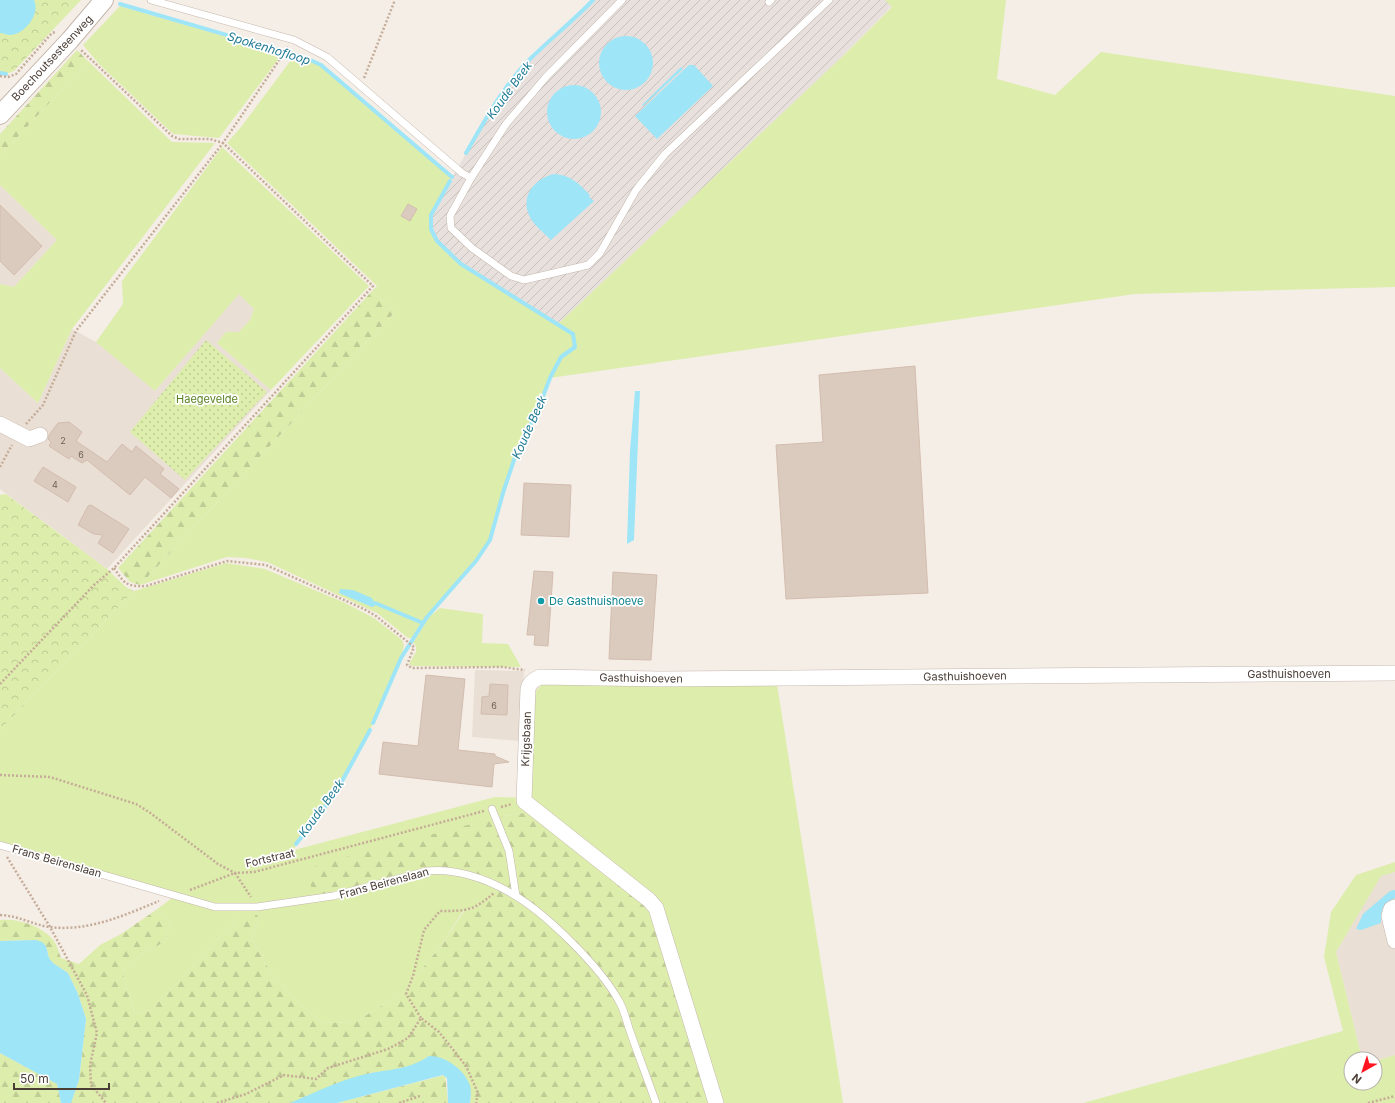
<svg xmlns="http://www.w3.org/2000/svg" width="1395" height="1103" viewBox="0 0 1395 1103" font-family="Inter,sans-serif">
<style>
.residential{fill:#e9dfd4}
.industrial{fill:url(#industrial-furrows)}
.grass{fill:#ddedac}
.forest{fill:url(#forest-firs)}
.park{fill:url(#park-crowns)}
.garden{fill:url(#garden-dots)}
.water{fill:#9ee5f7}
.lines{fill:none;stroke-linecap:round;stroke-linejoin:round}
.stream{stroke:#9ee5f7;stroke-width:4}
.building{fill:#dbcabe;stroke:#d3bdae}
.service-casing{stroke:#c4b6ab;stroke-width:8}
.minor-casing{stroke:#c4b6ab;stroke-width:16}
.tertiary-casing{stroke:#c4b6ab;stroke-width:20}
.path{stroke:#c5ac98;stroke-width:2.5;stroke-dasharray:2 2;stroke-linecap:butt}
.service{stroke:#fff;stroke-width:7}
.minor{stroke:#fff;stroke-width:15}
.tertiary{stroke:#fff;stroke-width:18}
.culture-dot{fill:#0f9aa8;stroke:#fff;stroke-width:1.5}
.labels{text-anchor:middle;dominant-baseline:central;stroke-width:3.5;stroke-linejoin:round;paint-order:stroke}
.number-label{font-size:9px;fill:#6e6057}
.street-label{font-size:11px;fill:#493d35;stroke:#fff}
.park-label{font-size:11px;fill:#598122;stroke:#fff}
.culture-label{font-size:11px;fill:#0d838f;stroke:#fff;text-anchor:start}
.water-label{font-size:12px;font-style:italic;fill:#1e7a94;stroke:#fff}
</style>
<defs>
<pattern id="industrial-furrows" width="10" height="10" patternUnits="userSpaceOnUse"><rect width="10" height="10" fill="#e7e0dc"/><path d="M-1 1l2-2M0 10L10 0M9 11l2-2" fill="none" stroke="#c8c1bd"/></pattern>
<pattern id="forest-firs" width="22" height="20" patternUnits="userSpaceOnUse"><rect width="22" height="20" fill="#ddedac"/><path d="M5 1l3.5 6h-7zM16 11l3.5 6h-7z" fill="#bfcc95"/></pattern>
<pattern id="park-crowns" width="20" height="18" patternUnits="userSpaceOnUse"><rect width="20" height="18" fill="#ddedac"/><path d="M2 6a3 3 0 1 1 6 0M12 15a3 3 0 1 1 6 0" fill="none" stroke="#bfcc95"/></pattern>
<pattern id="garden-dots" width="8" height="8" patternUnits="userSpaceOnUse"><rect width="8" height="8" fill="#ddedac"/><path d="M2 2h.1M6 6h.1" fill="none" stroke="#bfcc95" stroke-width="1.8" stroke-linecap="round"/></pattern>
</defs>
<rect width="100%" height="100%" fill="#f5eee7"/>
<!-- residential -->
<g class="residential">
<path d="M 0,185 L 57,240 L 14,287 L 0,284 Z"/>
<path d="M 239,293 L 254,309 L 250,320 L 239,332 L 226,332 L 217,343 L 271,390 L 107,569 L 0,489 L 0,368 L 38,403 L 72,329 L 96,342 L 156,390 Z"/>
<path d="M 475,670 L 524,671 L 520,741 L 472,737 Z"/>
<path d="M 1395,872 L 1395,1055 L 1375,1061 L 1375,1059 L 1362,1059 L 1336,952 L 1381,875 Z"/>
</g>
<!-- industrial -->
<path class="industrial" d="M 593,0 L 885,0 L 892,6 L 843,56 L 558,324 L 461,264 L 437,241 L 431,229 L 431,215 L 481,127 L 503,94 L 528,62 L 572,22 Z"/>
<!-- grass -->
<g class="grass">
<path d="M 885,0 L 1006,0 L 997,79 L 1055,95 L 1101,52 L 1395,96 L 1395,287 L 1135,294 L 550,378 L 539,407 L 515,458 L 503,493 L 490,540 L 476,561 L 427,617 L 414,638 L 408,638 L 377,613 L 267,562 L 246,558 L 227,557 L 140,585 L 395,312 L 372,291 L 377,286 L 227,143 L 241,127 L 294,56 L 321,65 L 452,177 C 443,192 430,208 431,227 C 433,255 533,309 558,324 L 843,56 L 892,7 Z"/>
<path d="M 120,6 L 283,53 L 219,138 L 173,134 L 99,64 L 83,45 Z"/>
<path d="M 88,61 L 172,142 L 215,143 L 72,329 L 38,403 L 0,368 L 0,284 L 14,287 L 57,240 L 0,185 L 0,156 Z"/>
<path d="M 222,147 L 369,286 L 271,390 L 217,343 L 226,332 L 239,332 L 250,320 L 254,309 L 239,294 L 155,391 L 96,342 L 123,304 L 122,281 Z"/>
<path d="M 226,563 L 265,569 L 343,602 L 374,618 L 402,640 L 404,645 L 401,658 L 379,710 L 363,745 L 335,794 L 298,838 L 294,850 L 495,797 L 530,798 L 535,692 L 543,683 L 777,684 L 843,1103 L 709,1103 L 524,813 L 494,818 L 403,878 L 447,871 L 500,887 L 479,906 L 463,911 L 441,946 L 401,994 L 355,1022 L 322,1023 C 292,997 269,976 252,939 L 258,916 L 239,917 L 151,1010 L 135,1014 L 122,970 L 144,953 L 166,941 L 170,920 L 156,910 L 176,895 L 0,845 L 0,730 L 134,591 Z"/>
<path d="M 440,608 L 483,614 L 482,643 L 508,644 L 521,667 L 413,666 L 409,664 L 416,652 L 416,646 L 413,643 L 429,617 Z"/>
<path d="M 1395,862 L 1395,872 L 1381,876 L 1336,952 L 1362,1059 L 1351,1059 L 1351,1083 L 1375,1083 L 1375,1061 L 1395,1055 L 1395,1103 L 1083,1103 L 1343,1031 L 1324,957 L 1331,912 L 1356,875 Z"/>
</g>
<!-- forest -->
<g class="forest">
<path d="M 77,50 L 88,61 L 0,156 L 0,134 Z"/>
<path d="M 372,291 L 395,312 L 140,585 L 130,582 L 118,568 Z"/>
<path d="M 524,813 L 638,898 L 651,916 L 709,1103 L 470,1103 L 471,1097 L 429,1056 L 418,1064 L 402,1069 L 370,1073 L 290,1103 L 71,1103 L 79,1080 L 86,1019 L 78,994 L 68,973 L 53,963 L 49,958 L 46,946 L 36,940 L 0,941 L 0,920 C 18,918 43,926 54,941 C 57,945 59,952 61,958 L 79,964 L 100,945 L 121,934 L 156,910 L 170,920 L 166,941 L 144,953 L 122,970 L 135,1014 L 151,1010 L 239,917 L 254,913 L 258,916 L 252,939 C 269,976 292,997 322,1023 L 355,1022 L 401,994 L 441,946 L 464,911 L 479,906 L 500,887 L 436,870 L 322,898 C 306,885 309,883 316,865 L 494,818 Z"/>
<path d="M 0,1053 L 57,1084 L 61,1103 L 0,1103 Z"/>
<path d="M 445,1075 L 448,1103 L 337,1103 Z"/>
</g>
<!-- park -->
<g class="park">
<path d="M 0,0 L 81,0 L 14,71 L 6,74 L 0,73 Z"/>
<path d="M 6,494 L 107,569 L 126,587 L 134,591 L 0,730 L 0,495 Z"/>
</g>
<!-- garden -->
<path class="garden" d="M 206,340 L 267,392 L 185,480 L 130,432 Z"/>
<!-- water -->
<g class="water">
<path d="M 0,0 L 34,0 C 41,14 24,35 10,35 C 7,35 3,33 0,33 Z"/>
<circle cx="626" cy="63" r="27"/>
<path d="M 689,65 L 694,65 L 713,86 L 657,139 L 635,116 Z"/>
<path d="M 681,67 L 683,69 L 643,106 L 642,105 Z"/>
<circle cx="574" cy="112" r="27"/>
<path d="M 554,174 C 571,175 578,183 590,195 L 589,197 L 594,201 L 551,240 C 545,234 536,227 531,219 C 519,198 533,179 554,174 Z"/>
<path d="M 635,391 L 640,391 L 634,540 L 627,544 L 630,451 Z"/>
<path d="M 340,589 L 353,590 L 372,598 L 375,606 L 372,607 L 339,593 Z"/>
<path d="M 1395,890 L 1395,898 C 1381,906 1382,907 1381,923 L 1361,930 L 1356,929 L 1363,914 L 1390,891 Z"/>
<path d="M 36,940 L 42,942 L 46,946 L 49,958 L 53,963 L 68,973 L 78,994 L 86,1019 L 79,1080 L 71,1103 L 61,1103 L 57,1084 L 0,1053 L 0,941 Z"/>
<path d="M 429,1056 C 443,1055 462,1068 468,1081 C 472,1088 471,1096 470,1103 L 448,1103 L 447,1078 L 443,1075 L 337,1103 L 290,1103 C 316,1092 344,1078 371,1073 C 392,1069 410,1069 429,1056 Z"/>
</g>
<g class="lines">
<!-- stream -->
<g class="stream">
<path d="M 120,4 L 306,58 L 321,65 L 452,177"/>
<path d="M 0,73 L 6,74"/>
<path d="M 466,153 C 484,122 503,87 528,61 C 549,40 573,21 593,0"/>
<path d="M 375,603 L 423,623"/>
<path d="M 373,723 L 401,658 L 427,617 L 476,561 L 490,540 L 503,493 L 515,457 L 539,407 L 550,378 L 561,357 L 575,347 L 573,334 L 461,264 L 437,241 L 431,229 L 431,215 L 450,181"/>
<path d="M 296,844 L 335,794 L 370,730"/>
</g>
</g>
<!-- building -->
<g class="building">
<path d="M 408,204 L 417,209 L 410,221 L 401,216 Z"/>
<path d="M 0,205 L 42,246 L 14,275 L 0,261 Z"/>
<path d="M 915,366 L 928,593 L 786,599 L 776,445 L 823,442 L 819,375 Z"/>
<path d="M 69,422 L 82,432 L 76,441 L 107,462 L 122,444 L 132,452 L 136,446 L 164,469 L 160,474 L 179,489 L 171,498 L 145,477 L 130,495 L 87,460 L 82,463 L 71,456 L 69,459 L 49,446 L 51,442 L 48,439 L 49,435 L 58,423 Z"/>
<path d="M 43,467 L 76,487 L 68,502 L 34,481 Z"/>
<path d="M 524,483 L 571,485 L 569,537 L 521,535 Z"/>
<path d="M 91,505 L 129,529 L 113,553 L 98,543 L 103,535 L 94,534 L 78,525 L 88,506 Z"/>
<path d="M 534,571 L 553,572 L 548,646 L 534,645 L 535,635 L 527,635 Z"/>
<path d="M 613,572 L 657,575 L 651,660 L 609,659 Z"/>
<path d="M 426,675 L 465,679 L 458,750 L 495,754 L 495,756 L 509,762 L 494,764 L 492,787 L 379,774 L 383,742 L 418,746 Z"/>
<path d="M 490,684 L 508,685 L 507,715 L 481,714 L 482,697 L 489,696 Z"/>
</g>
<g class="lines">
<!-- service casing -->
<g class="service-casing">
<g id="service">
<path d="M 151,0 L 294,40 L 327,57 L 462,173 L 471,178"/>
<path d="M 622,0 L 546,77 L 506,124 L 471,178 L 450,216 L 451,228 L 472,248 L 511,276 L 524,280 L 588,265 L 600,253 L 636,190 L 665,154 L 829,0"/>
<path d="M 769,2 L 771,0"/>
<path d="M 492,809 L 509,851 L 516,896"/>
<path d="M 0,845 L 215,907 L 257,907 L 333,896 L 427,871 C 454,868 485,878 509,892 C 544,911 601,967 620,1003 C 625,1012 627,1024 631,1034 C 639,1057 648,1080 656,1103"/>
</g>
</g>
<!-- minor casing -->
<g class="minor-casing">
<g id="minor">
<path d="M 0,424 L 29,439 L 40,435"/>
<path d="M 1395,907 L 1391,909 L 1389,916 L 1395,941"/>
<path d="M 716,1103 L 656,908 L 649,900 L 524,801 L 528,689 C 530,682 533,680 540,677 L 661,679 L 1395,673"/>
</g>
</g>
<!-- tertiary casing -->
<g class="tertiary-casing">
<path id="tertiary" d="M 0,115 L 70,40 L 104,0"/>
</g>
<!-- path -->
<g class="path">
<path d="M 0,76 L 8,77 L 16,74 L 52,33 L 56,32"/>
<path d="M 364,78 L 395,0"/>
<path d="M 26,424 L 43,405 L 76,331 L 223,143 L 288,47"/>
<path d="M 0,467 L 12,445"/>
<path d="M 114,568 C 124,583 126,587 146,586 L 227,561 L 266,565 L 364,609 L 376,616 L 414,647 L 407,665 L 412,668 L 502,667 L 525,670"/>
<path d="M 0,684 L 94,585 L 114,568 L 373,286 L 223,143 L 210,139 L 179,139 L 172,136 L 81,50"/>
<path d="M 0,775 L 50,777 L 136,804 L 149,812 L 218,864 L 235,873 L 254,872 L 484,811"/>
<path d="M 501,807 L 512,804"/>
<path d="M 7,857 L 50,927 L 87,995 L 97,1033 L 90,1065 L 91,1085 L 106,1103"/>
<path d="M 190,890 L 235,873 L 251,897"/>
<path d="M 0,915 C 20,916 33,925 50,927 C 88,932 125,915 159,901"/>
<path d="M 421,1018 L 406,994 L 413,976 L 424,930 L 440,911 C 467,911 473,911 494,893"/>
<path d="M 217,1103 L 246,1094 L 284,1075 L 316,1079 L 328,1068 L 388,1049 L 408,1038 L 421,1018 L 439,1032 L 466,1066 L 478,1093 L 476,1103"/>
<path d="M 399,1103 L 420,1096"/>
<path d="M 1368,1103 L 1395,1096"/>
</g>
<!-- service -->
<use href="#service" class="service"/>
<!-- minor -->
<use href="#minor" class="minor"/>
<!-- tertiary -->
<use href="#tertiary" class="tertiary"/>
</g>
<!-- markers -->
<circle class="culture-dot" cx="541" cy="601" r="4"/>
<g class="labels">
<!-- number labels -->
<g class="number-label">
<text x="63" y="440">2</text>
<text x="81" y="454">6</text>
<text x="55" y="484">4</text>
<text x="494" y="705">6</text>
</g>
<!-- street labels -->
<g class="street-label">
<text transform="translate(52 58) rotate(-47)">Boechoutsesteenweg</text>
<text x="1289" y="674">Gasthuishoeven</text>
<text transform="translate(965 676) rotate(-1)">Gasthuishoeven</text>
<text transform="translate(641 678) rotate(1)">Gasthuishoeven</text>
<text transform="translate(526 739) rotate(-88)">Krijgsbaan</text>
<text transform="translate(270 858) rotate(-13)">Fortstraat</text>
<text transform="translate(57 861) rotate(16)">Frans Beirenslaan</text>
<text transform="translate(384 883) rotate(-15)">Frans Beirenslaan</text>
</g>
<!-- park labels -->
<g class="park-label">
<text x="207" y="399">Haegevelde</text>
</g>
<!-- culture labels -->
<g class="culture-label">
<text x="549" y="601">De Gasthuishoeve</text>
</g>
<!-- water labels -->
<g class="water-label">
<text transform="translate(269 48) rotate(17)">Spokenhofloop</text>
<text transform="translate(509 90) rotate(-54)">Koude Beek</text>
<text transform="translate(529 427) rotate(-66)">Koude Beek</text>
<text transform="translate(321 808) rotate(-54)">Koude Beek</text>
</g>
</g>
<!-- north arrow -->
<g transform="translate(1363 1071) rotate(219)"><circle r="19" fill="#ffffff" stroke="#b6b1ae"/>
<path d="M0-3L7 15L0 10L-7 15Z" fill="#ff1420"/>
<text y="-6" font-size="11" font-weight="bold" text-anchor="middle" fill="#493d35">N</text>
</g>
<!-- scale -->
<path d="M14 1083v6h95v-6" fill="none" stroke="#493d35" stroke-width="2"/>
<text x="20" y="1083" font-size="12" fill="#493d35" stroke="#ffffff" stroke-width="3" paint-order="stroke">50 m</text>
</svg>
